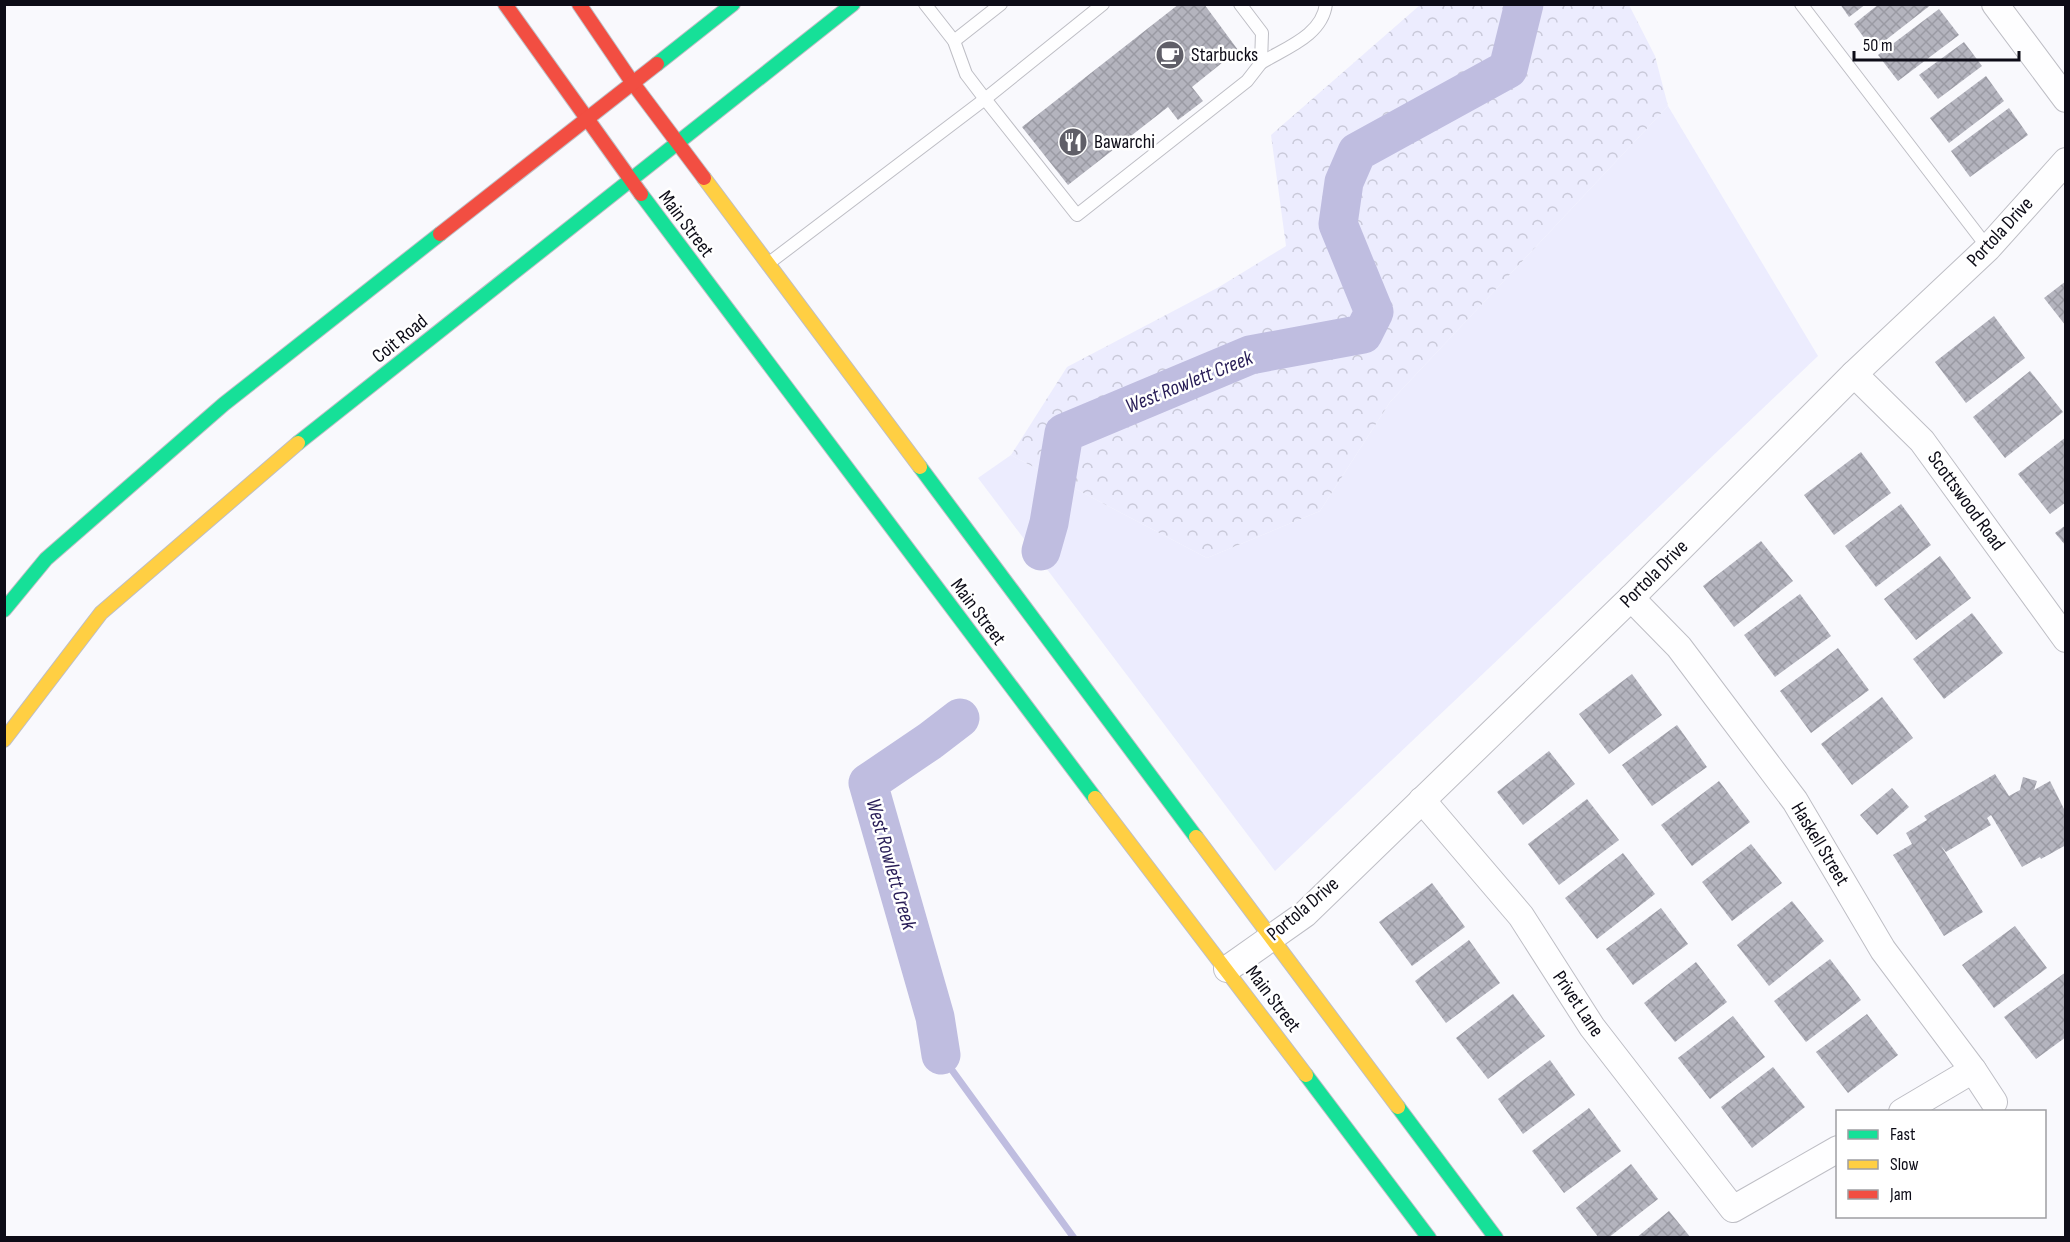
<svg xmlns="http://www.w3.org/2000/svg" width="2070" height="1242" viewBox="0 0 2070 1242" font-family="'Sofia Sans Condensed',sans-serif">
<style>
.grass{fill:#ececfe}
.forest{fill:url(#forest-crowns)}
.lines{fill:none;stroke-linecap:round;stroke-linejoin:round}
.stream{stroke:#bfbde0;stroke-width:7}
.river{stroke:#bfbde0;stroke-width:39}
.building{fill:url(#building-cross-hatch)}
.lane-casing{stroke:#bebec5;stroke-width:14}
.street-casing{stroke:#bebec5;stroke-width:28}
.fast-casing{stroke:#bebec5;stroke-width:16}
.slow-casing{stroke:#bebec5;stroke-width:16}
.jam-casing{stroke:#bebec5;stroke-width:16}
.lane{stroke:#fefeff;stroke-width:12}
.street{stroke:#fefeff;stroke-width:26}
.fast{stroke:#16e098;stroke-width:14}
.slow{stroke:#ffcf43;stroke-width:14}
.jam{stroke:#f24e42;stroke-width:14}
.labels{text-anchor:middle;dominant-baseline:central;stroke-width:5;stroke-linejoin:round;paint-order:stroke}
.poi-label{font-size:20px;fill:#0d0c17;stroke:#fff;text-anchor:start}
.street-label{font-size:20px;fill:#0d0c17;stroke:#fff}
.water-label{font-size:21px;font-style:italic;fill:#281d57;stroke:#fff}
</style>
<defs>
<pattern id="forest-crowns" width="20" height="18" patternUnits="userSpaceOnUse" patternTransform="scale(1.5)"><rect width="20" height="18" fill="#ececfe"/><path d="M2 6a3 3 0 1 1 6 0M12 15a3 3 0 1 1 6 0" fill="none" stroke="#c9c9d9"/></pattern>
<pattern id="building-cross-hatch" width="8" height="8" patternUnits="userSpaceOnUse" patternTransform="scale(1.5)"><rect width="8" height="8" fill="#b4b4be"/><path d="M0 0l8 8M0 8l8-8" fill="none" stroke="#9a9aa3"/></pattern>
</defs>
<rect width="100%" height="100%" fill="#f9f9fd"/>
<!-- grass -->
<path class="grass" d="M 1668,106 L 1818,356 L 1275,871 L 978,478 L 1011,455 L 1207,558 L 1320,511 L 1390,402 Z"/>
<!-- forest -->
<path class="forest" d="M 1420,5 L 1629,5 L 1655,56 L 1668,106 L 1390,402 L 1320,511 L 1207,558 L 1011,455 L 1067,367 L 1219,287 L 1286,246 L 1271,135 Z"/>
<g class="lines">
<!-- stream -->
<path class="stream" d="M 941,1055 L 1074,1238"/>
<!-- river -->
<g class="river">
<path d="M 1041,551 L 1049,523 L 1064,433 L 1250,355 L 1363,334 L 1374,312 L 1338,224 L 1344,182 L 1357,152 L 1508,69 L 1524,4"/>
<path d="M 941,1055 L 935,1017 L 868,783 L 930,741 L 960,718"/>
</g>
</g>
<!-- building -->
<g class="building">
<path d="M 1179,4 L 1204,4 L 1238,50 L 1192,87 L 1203,101 L 1178,120 L 1168,107 L 1068,185 L 1022,127 Z"/>
<path d="M 1840,4 L 1866,4 L 1849,17 Z"/>
<path d="M 1879,4 L 1932,4 L 1873,50 L 1854,24 Z"/>
<path d="M 1939,9 L 1959,35 L 1898,81 L 1878,55 Z"/>
<path d="M 1964,42 L 1982,66 L 1938,99 L 1919,75 Z"/>
<path d="M 1986,76 L 2004,101 L 1949,143 L 1930,118 Z"/>
<path d="M 2009,108 L 2028,135 L 1970,177 L 1951,151 Z"/>
<path d="M 2066,281 L 2066,326 L 2044,298 Z"/>
<path d="M 1994,316 L 2025,358 L 1966,403 L 1935,362 Z"/>
<path d="M 2030,371 L 2063,412 L 2005,458 L 1973,417 Z"/>
<path d="M 2066,437 L 2066,502 L 2050,514 L 2018,474 Z"/>
<path d="M 1861,452 L 1891,493 L 1834,535 L 1804,495 Z"/>
<path d="M 1901,504 L 1931,545 L 1876,587 L 1845,546 Z"/>
<path d="M 2066,525 L 2066,546 L 2055,533 Z"/>
<path d="M 1761,541 L 1793,581 L 1734,627 L 1703,586 Z"/>
<path d="M 1940,556 L 1971,598 L 1916,640 L 1884,599 Z"/>
<path d="M 1800,594 L 1831,636 L 1775,677 L 1744,635 Z"/>
<path d="M 1972,613 L 2003,653 L 1944,699 L 1913,659 Z"/>
<path d="M 1838,648 L 1869,690 L 1811,733 L 1780,691 Z"/>
<path d="M 1632,674 L 1662,715 L 1609,754 L 1579,714 Z"/>
<path d="M 1882,697 L 1913,738 L 1852,785 L 1821,744 Z"/>
<path d="M 1677,725 L 1707,767 L 1652,806 L 1622,765 Z"/>
<path d="M 1549,751 L 1575,784 L 1523,825 L 1497,792 Z"/>
<path d="M 1995,774 L 2009,796 L 2020,790 L 2023,777 L 2037,781 L 2034,790 L 2050,781 L 2066,813 L 2066,845 L 2041,859 L 2040,857 L 2022,867 L 1991,815 L 1987,818 L 1991,825 L 1946,852 L 1941,846 L 1983,912 L 1944,936 L 1893,855 L 1912,844 L 1906,833 L 1927,820 L 1924,816 Z"/>
<path d="M 1719,781 L 1750,822 L 1692,866 L 1661,825 Z"/>
<path d="M 1892,788 L 1909,807 L 1877,835 L 1860,815 Z"/>
<path d="M 1587,799 L 1619,840 L 1559,885 L 1528,844 Z"/>
<path d="M 1751,844 L 1782,883 L 1732,921 L 1702,882 Z"/>
<path d="M 1623,853 L 1655,894 L 1597,939 L 1565,898 Z"/>
<path d="M 1432,883 L 1465,927 L 1412,966 L 1379,922 Z"/>
<path d="M 1792,901 L 1824,941 L 1769,986 L 1737,945 Z"/>
<path d="M 1661,908 L 1688,944 L 1633,985 L 1606,949 Z"/>
<path d="M 2015,926 L 2047,968 L 1994,1008 L 1962,965 Z"/>
<path d="M 1469,940 L 1500,983 L 1446,1023 L 1415,981 Z"/>
<path d="M 1830,959 L 1861,1000 L 1806,1042 L 1774,1001 Z"/>
<path d="M 1696,962 L 1727,1002 L 1675,1042 L 1644,1003 Z"/>
<path d="M 2066,972 L 2066,1037 L 2036,1059 L 2004,1017 Z"/>
<path d="M 1513,994 L 1545,1036 L 1488,1079 L 1456,1038 Z"/>
<path d="M 1867,1014 L 1898,1055 L 1848,1093 L 1816,1052 Z"/>
<path d="M 1733,1016 L 1765,1057 L 1710,1099 L 1678,1058 Z"/>
<path d="M 1550,1060 L 1575,1095 L 1523,1134 L 1498,1099 Z"/>
<path d="M 1773,1067 L 1805,1107 L 1752,1148 L 1721,1107 Z"/>
<path d="M 1589,1108 L 1621,1151 L 1564,1193 L 1532,1151 Z"/>
<path d="M 1631,1164 L 1658,1199 L 1608,1238 L 1599,1238 L 1576,1208 Z"/>
<path d="M 1669,1211 L 1691,1238 L 1636,1238 Z"/>
</g>
<g class="lines">
<!-- lane casing -->
<g class="lane-casing">
<g id="lane">
<path d="M 925,4 L 954,41 L 966,74 L 985,99 L 1077,215 L 1247,81 L 1261,63 L 1262,33 L 1240,4"/>
<path d="M 1801,4 L 1988,248"/>
<path d="M 954,41 L 1001,4"/>
<path d="M 1261,63 C 1285,48 1322,36 1326,4"/>
<path d="M 769,263 L 985,99 L 1103,4"/>
</g>
</g>
<!-- street casing -->
<g class="street-casing">
<g id="street">
<path d="M 1995,4 L 2066,99"/>
<path d="M 1854,374 L 1922,441 L 2066,639"/>
<path d="M 1631,598 L 1679,647 L 1795,801 L 1883,950 L 1973,1070 L 1994,1102"/>
<path d="M 1422,800 L 1521,916 L 1592,1027 L 1733,1209 L 1838,1149"/>
<path d="M 1227,969 L 1305,914 L 1631,598 L 1854,374 L 1988,248 L 2066,161"/>
<path d="M 1902,1112 L 1973,1070"/>
</g>
</g>
<!-- fast casing -->
<g class="fast-casing">
<g id="fast">
<path d="M 657,64 L 733,4"/>
<path d="M 641,194 L 1095,798"/>
<path d="M 298,443 L 853,4"/>
<path d="M 920,467 L 1196,837"/>
<path d="M 4,610 L 46,559 L 224,404 L 440,234"/>
<path d="M 1306,1075 L 1429,1238"/>
<path d="M 1398,1107 L 1496,1238"/>
</g>
</g>
<!-- slow casing -->
<g class="slow-casing">
<g id="slow">
<path d="M 704,178 L 920,467"/>
<path d="M 4,740 L 101,613 L 298,443"/>
<path d="M 1095,798 L 1306,1075"/>
<path d="M 1196,837 L 1398,1107"/>
</g>
</g>
<!-- jam casing -->
<g class="jam-casing">
<g id="jam">
<path d="M 505,4 L 641,194"/>
<path d="M 579,4 L 632,82 L 704,178"/>
<path d="M 440,234 L 657,64"/>
</g>
</g>
<!-- lane -->
<use href="#lane" class="lane"/>
<!-- street -->
<use href="#street" class="street"/>
<!-- fast -->
<use href="#fast" class="fast"/>
<!-- slow -->
<use href="#slow" class="slow"/>
<!-- jam -->
<use href="#jam" class="jam"/>
</g>
<!-- icons -->
<defs>
<g id="cafe-disc" transform="scale(1.5)"><circle r="9.5" fill="#605f68" stroke="#fff"/><path d="M-5.5-4.5H6V0H3Q3 3.5 0 3.5H-2.5Q-5.5 3.5-5.5 0ZM3-3.2v2h1.7v-2ZM-6 4.5H4V6H-6Z" fill="#fff"/></g>
<g id="restaurant-disc" transform="scale(1.5)"><circle r="9.5" fill="#605f68" stroke="#fff"/><path d="M-5-6h1v4h1v-4h1v4h1v-4h1v5L-1.5 .5V6h-2V.5L-5-1ZM5-6V6H3V1.5H1.5Q1.5-4 5-6Z" fill="#fff"/></g>
</defs>
<g fill-rule="evenodd">
<use href="#cafe-disc" x="1170" y="55"/>
<use href="#restaurant-disc" x="1073" y="142"/>
</g>
<g class="labels">
<!-- poi labels -->
<g class="poi-label">
<text x="1191" y="55">Starbucks</text>
<text x="1094" y="142">Bawarchi</text>
</g>
<!-- street labels -->
<g class="street-label">
<text transform="translate(686 224) rotate(53)">Main Street</text>
<text transform="translate(2000 232) rotate(-47)">Portola Drive</text>
<text transform="translate(400 339) rotate(-39)">Coit Road</text>
<text transform="translate(1966 501) rotate(54)">Scottswood Road</text>
<text transform="translate(1654 574) rotate(-45)">Portola Drive</text>
<text transform="translate(978 612) rotate(53)">Main Street</text>
<text transform="translate(1820 844) rotate(59)">Haskell Street</text>
<text transform="translate(1303 909) rotate(-40)">Portola Drive</text>
<text transform="translate(1273 999) rotate(53)">Main Street</text>
<text transform="translate(1578 1004) rotate(56)">Privet Lane</text>
</g>
<!-- water labels -->
<g class="water-label">
<text transform="translate(1189 382) rotate(-22)">West Rowlett Creek</text>
<text transform="translate(891 864) rotate(74)">West Rowlett Creek</text>
</g>
</g>
<!-- border -->
<rect width="2070" height="1242" fill="none" stroke="#0d0c17" stroke-width="12"/>
<!-- legend -->
<rect x="1836" y="1110" width="210" height="108" fill="#ffffff" stroke="#9e9ea2" stroke-width="1.5"/>
<rect x="1848" y="1130" width="30" height="9" fill="#16e098" stroke="#9e9ea2" stroke-width="1.5"/>
<text x="1890" y="1140" font-size="18" fill="#0d0c17">Fast</text>
<rect x="1848" y="1160" width="30" height="9" fill="#ffcf43" stroke="#9e9ea2" stroke-width="1.5"/>
<text x="1890" y="1170" font-size="18" fill="#0d0c17">Slow</text>
<rect x="1848" y="1190" width="30" height="9" fill="#f24e42" stroke="#9e9ea2" stroke-width="1.5"/>
<text x="1890" y="1200" font-size="18" fill="#0d0c17">Jam</text>
<!-- scale -->
<path d="M1854 51v9h165v-9" fill="none" stroke="#0d0c17" stroke-width="3"/>
<text x="1863" y="51" font-size="18" fill="#0d0c17" stroke="#ffffff" stroke-width="4.5" paint-order="stroke">50 m</text>
</svg>
